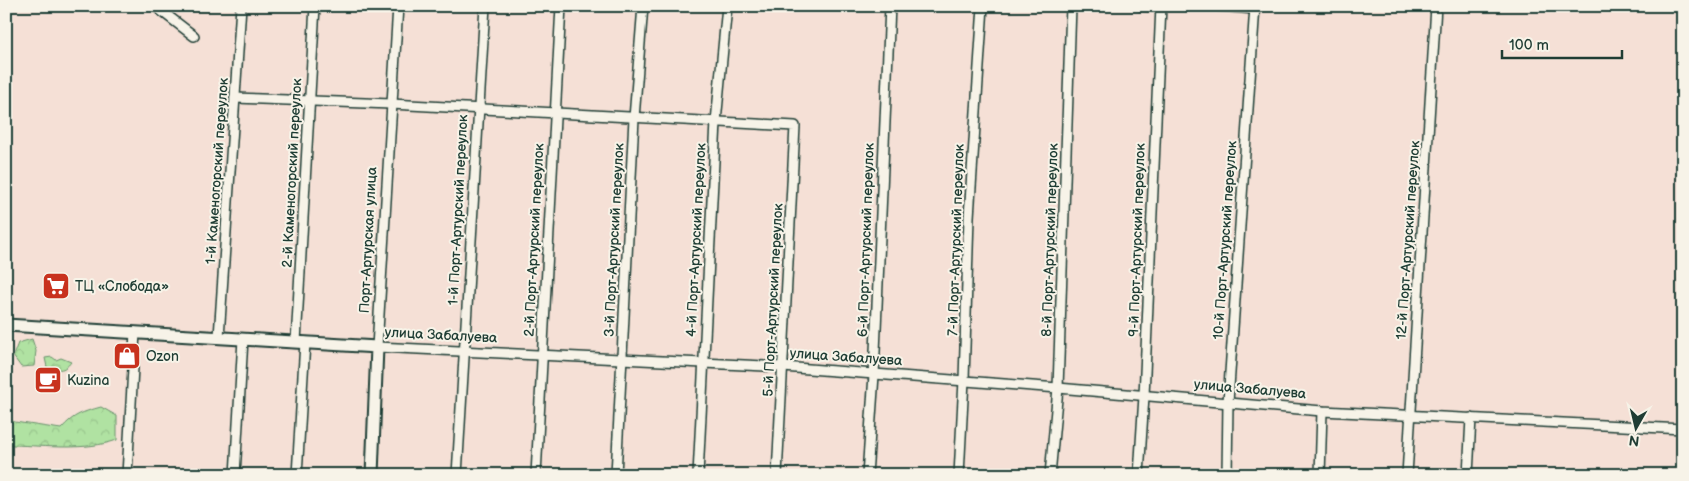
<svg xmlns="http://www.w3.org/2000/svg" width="1689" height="481" viewBox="0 0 1689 481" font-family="'Balsamiq Sans',sans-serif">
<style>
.forest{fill:url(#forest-crowns);stroke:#68906b}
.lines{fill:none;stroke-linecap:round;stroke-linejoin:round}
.minor-casing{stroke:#1f3d34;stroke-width:12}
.tertiary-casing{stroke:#1f3d34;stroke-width:15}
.minor{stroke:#f7f3e8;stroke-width:9}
.tertiary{stroke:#f7f3e8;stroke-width:11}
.labels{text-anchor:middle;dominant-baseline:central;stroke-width:4;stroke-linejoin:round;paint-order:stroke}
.street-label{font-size:14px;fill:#1f3d34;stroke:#f7f3e8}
.poi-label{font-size:14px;fill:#1f3d34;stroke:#f7f3e8;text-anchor:start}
</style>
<defs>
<pattern id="forest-crowns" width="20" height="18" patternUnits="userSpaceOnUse" patternTransform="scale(1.25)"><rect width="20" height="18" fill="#b0e2a2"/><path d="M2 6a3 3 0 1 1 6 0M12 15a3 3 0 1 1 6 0" fill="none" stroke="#97c38c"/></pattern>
</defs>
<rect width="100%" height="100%" fill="#f5e0d6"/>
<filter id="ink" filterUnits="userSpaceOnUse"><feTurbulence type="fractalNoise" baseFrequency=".02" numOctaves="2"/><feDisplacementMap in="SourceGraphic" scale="10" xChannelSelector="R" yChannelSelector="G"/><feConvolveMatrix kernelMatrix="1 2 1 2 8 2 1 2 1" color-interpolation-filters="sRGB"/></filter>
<g filter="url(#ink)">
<!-- forest -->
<g class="forest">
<path d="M 32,339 L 36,351 L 34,366 L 21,367 L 13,356 L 18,343 Z"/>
<path d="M 52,357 L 56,360 L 61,358 L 71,362 C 64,372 57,370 47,367 L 45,358 Z"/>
<path d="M 101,407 L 117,416 L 117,440 C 85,451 47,446 13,445 L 6,442 L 6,419 L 15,422 L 61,429 C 74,414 83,412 101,407 Z"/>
</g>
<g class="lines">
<!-- minor casing -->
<g class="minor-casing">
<g id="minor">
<path d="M 155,6 L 194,36"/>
<path d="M 398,6 L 377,347 L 783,367 L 1058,388 L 1322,411 L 1683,429"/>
<path d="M 1141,6 L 1161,7"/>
<path d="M 1217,6 L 1255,9"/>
<path d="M 235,98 L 391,104 L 795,126 L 777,475"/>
<path d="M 219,337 L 241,6"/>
<path d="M 296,342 L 315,6"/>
<path d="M 127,475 L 135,332"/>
<path d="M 235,475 L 243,339"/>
<path d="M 297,475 L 305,342"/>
<path d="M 457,475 L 485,6"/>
<path d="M 536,475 L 561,6"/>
<path d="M 616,475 L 634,118 L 643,6"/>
<path d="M 698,475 L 716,122 L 727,6"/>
<path d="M 867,475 L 874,375 L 890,6"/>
<path d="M 959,475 L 964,380 L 969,217 L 983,6"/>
<path d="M 1050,475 L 1058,388 L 1071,6"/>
<path d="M 1139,475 L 1144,396 L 1161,6"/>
<path d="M 1227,475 L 1228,402 L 1255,6"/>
<path d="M 1320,475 L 1322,411"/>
<path d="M 1407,475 L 1436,6"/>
<path d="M 1468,475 L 1471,418"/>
</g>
</g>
<!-- tertiary casing -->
<g class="tertiary-casing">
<path id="tertiary" d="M 6,325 L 377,347 L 372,475"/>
</g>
<!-- minor -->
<use href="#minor" class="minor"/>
<!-- tertiary -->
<use href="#tertiary" class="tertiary"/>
</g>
</g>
<!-- icons -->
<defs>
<g id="supermarket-square" transform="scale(1.4375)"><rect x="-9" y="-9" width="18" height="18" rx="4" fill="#c8321e" stroke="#f7f3e8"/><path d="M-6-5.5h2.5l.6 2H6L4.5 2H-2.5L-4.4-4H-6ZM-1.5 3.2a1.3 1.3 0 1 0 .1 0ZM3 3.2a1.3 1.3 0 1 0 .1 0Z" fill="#fff"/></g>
<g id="shop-square" transform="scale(1.4375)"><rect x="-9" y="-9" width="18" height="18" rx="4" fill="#c8321e" stroke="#f7f3e8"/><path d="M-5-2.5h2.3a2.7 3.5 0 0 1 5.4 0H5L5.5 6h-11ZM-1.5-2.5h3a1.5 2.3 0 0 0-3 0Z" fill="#fff"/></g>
<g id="cafe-square" transform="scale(1.4375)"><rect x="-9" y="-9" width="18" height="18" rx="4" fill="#c8321e" stroke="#f7f3e8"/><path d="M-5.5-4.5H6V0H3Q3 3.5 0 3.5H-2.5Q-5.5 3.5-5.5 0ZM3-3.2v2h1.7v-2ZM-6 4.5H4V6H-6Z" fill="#fff"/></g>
</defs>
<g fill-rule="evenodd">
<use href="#supermarket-square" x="56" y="286"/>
<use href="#shop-square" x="127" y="356"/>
<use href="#cafe-square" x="48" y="380"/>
</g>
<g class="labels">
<!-- street labels -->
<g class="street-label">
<text transform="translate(217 171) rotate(-86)">1-й Каменогорский переулок</text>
<text transform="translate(292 173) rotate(-87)">2-й Каменогорский переулок</text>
<text transform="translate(458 210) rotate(-87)">1-й Порт-Артурский переулок</text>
<text transform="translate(368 240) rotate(-87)">Порт-Артурская улица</text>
<text transform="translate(534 240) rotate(-87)">2-й Порт-Артурский переулок</text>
<text transform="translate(614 240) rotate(-87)">3-й Порт-Артурский переулок</text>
<text transform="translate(696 240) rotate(-87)">4-й Порт-Артурский переулок</text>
<text transform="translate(866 240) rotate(-88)">6-й Порт-Артурский переулок</text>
<text transform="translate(956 240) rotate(-88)">7-й Порт-Артурский переулок</text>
<text transform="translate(1050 240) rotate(-88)">8-й Порт-Артурский переулок</text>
<text transform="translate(1137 240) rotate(-88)">9-й Порт-Артурский переулок</text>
<text transform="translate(1225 240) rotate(-86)">10-й Порт-Артурский переулок</text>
<text transform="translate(1408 240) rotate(-86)">12-й Порт-Артурский переулок</text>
<text transform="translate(773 300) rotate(-87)">5-й Порт-Артурский переулок</text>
<text transform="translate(441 335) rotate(3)">улица Забалуева</text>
<text transform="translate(846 357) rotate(4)">улица Забалуева</text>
<text transform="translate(1250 389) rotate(5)">улица Забалуева</text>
</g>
<!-- poi labels -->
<g class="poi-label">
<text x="75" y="286">ТЦ «Слобода»</text>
<text x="146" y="356">Ozon</text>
<text x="67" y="380">Kuzina</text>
</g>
</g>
<!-- margin -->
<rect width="1689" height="481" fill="none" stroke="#f7f3e8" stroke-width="25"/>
<rect x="12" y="12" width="1664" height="456" fill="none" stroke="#1f3d34" stroke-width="2" filter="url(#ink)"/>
<!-- north arrow -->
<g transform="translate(1636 428) rotate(188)" stroke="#f7f3e8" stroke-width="4" paint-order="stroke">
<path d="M0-4L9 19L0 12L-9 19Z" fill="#1f3d34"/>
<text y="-8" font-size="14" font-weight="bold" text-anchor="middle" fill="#1f3d34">N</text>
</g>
<!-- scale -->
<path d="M1502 50v8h120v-8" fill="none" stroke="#1f3d34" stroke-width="2.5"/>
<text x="1509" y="50" font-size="15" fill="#1f3d34" stroke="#f7f3e8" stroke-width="4" paint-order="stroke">100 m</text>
</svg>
